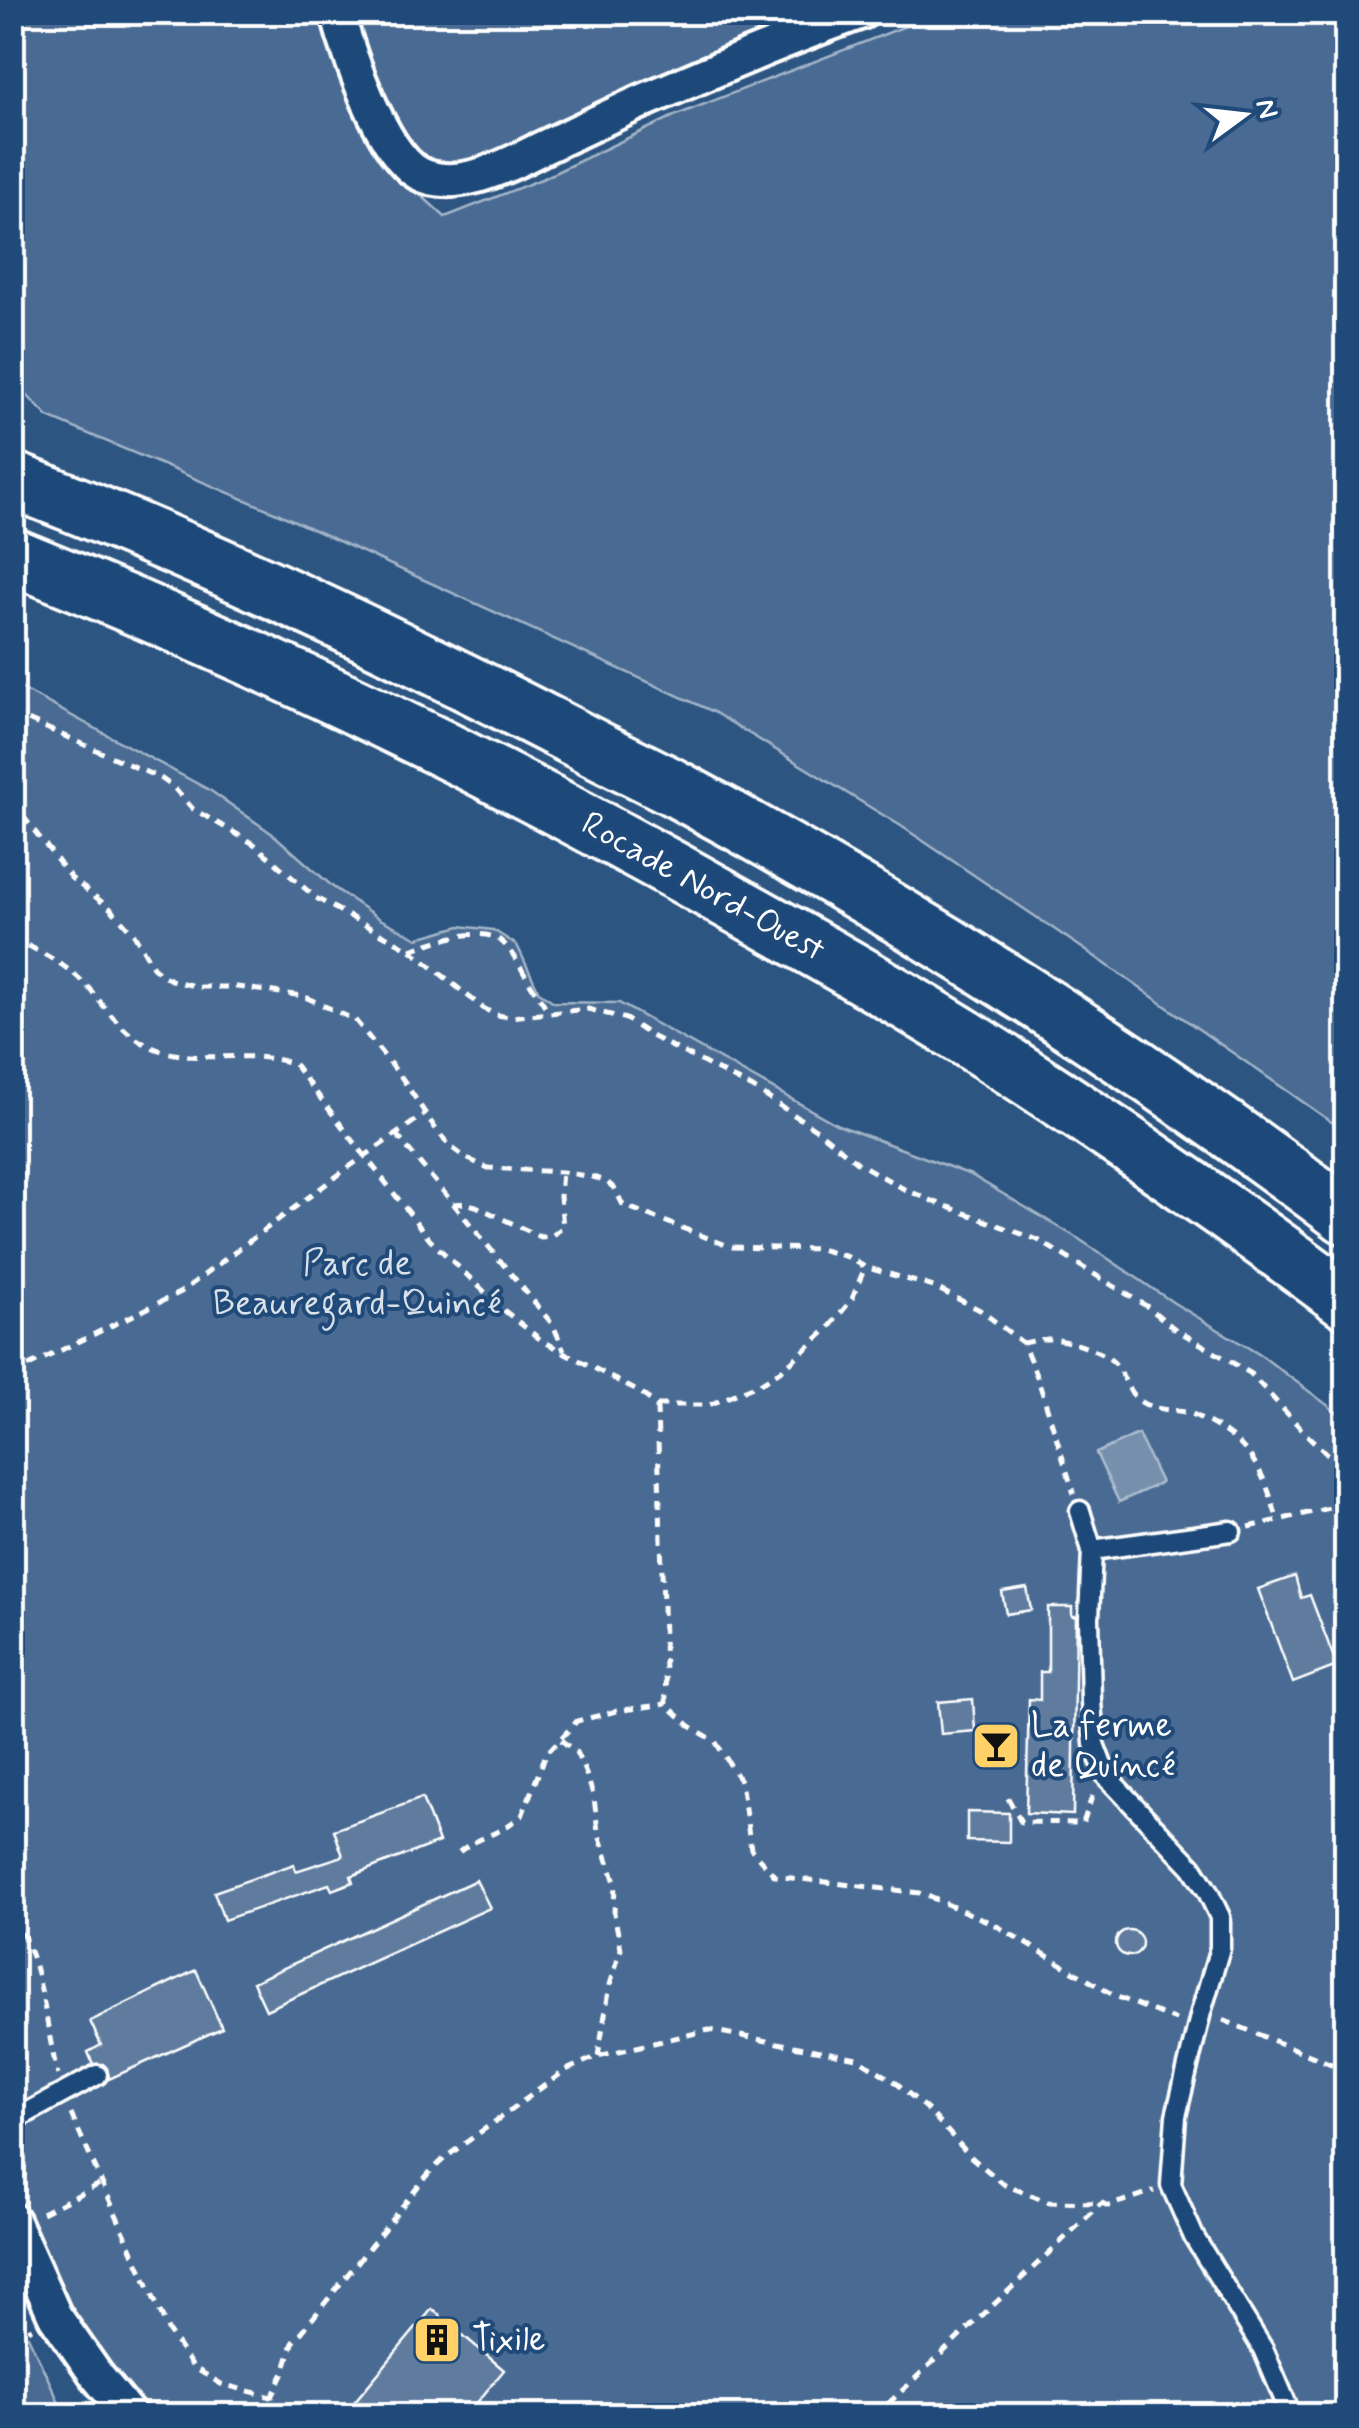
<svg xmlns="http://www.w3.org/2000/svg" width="1359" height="2428" viewBox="0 0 1359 2428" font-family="Mynerve,sans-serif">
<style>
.green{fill:#486b92;stroke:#a4b5c8;stroke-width:2.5}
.water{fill:#748fad;stroke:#acbcce;stroke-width:2.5}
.building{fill:#5e7c9f;stroke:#fff;stroke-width:2.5}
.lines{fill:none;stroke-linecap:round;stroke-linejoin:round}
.lane-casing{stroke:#fff;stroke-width:25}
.street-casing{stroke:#fff;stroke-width:40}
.highway-casing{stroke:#fff;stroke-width:62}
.path{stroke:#fff;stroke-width:5;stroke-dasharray:10 8;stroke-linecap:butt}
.lane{stroke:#1f4a7a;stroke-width:18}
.street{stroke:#1f4a7a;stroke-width:32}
.highway{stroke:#1f4a7a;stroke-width:55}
.labels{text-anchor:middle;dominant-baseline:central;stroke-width:8;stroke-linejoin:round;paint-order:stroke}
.street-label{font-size:35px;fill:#fff;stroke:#1f4a7a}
.park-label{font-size:35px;fill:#dae1e9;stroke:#1f4a7a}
.poi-label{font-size:35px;fill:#fff;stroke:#1f4a7a;text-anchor:start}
</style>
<rect width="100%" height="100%" fill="#2c5582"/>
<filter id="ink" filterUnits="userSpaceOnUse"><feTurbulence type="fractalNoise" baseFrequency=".01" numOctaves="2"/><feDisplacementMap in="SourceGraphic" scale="20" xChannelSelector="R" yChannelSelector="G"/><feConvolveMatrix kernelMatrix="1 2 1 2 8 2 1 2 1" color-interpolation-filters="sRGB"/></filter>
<g filter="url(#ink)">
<!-- green -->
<g class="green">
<path d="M 12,13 L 325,13 L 389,166 L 445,217 L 544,178 L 674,116 L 939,13 L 1346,13 L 1346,1132 L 1094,956 L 901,826 L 712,711 L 277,513 L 48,417 L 19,387 L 13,384 Z"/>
<path d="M 346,13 L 812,13 L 634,84 L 482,158 L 459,164 L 432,160 L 410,146 L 394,120 Z"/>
<path d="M 13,684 L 211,791 L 274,835 L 333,887 L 380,919 L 418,938 L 460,926 L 493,930 L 517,945 L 539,992 L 554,1002 L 619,1003 L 838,1125 L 971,1175 L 1079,1239 L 1174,1303 L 1262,1356 L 1346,1419 L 1346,2415 L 121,2415 L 13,2237 Z"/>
<path d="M 28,2336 L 65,2415 L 13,2415 L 13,2344 Z"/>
</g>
<!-- water -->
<path class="water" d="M 1138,1434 L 1161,1483 L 1119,1502 L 1096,1453 Z"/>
<!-- building -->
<g class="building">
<path d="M 1295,1576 L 1301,1598 L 1310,1595 L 1337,1666 L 1293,1683 L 1258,1589 Z"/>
<path d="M 1027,1588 L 1031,1610 L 1006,1614 L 1002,1592 Z"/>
<path d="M 1048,1607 L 1072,1607 L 1072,1616 L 1076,1616 L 1073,1815 L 1026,1813 L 1029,1699 L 1040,1700 L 1040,1672 L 1048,1672 Z"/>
<path d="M 973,1699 L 975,1731 L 941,1734 L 938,1702 Z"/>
<path d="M 422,1798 L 439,1842 L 351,1876 L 353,1882 L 332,1890 L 329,1884 L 224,1920 L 214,1892 L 294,1864 L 296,1871 L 343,1856 L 334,1830 Z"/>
<path d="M 967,1812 L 1009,1813 L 1009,1842 L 967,1841 Z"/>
<path d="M 476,1880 L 490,1908 L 266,2010 L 253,1982 Z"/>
<circle cx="1129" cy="1943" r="13"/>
<path d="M 196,1970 L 222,2028 L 109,2079 L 107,2068 L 103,2064 L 93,2064 L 88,2052 L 101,2045 L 90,2021 Z"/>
<path d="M 432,2309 L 504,2370 L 466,2416 L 371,2416 L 355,2401 Z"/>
</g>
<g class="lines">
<!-- lane casing -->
<g class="lane-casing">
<g id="lane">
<path d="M 1080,1511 L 1092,1550 L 1089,1618 L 1091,1701 L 1094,1744 L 1106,1776 L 1192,1867 L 1208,1892 L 1220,1917 L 1220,1948 L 1201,2012 L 1176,2116 L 1171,2185 L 1194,2237 L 1263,2349 L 1286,2403 L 1288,2416"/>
<path d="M 1092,1550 L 1231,1531"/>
<path d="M 12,2121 L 97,2075"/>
</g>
</g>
<!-- street casing -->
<g class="street-casing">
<g id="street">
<path d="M 337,12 C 348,53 381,151 418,173 C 436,183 458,181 477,176 C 499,170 520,159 540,149 C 572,134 604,119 636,104 C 710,72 786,39 862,12"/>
<path d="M 12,2220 L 55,2316 L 97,2376 L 130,2416"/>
</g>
</g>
<!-- highway casing -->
<g class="highway-casing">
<g id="highway">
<path d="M 12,480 C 203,553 389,642 571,736 C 607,755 644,772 680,791 C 912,916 1136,1058 1346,1216"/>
<path d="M 12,556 C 260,655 501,772 733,903 C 812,947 890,991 966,1038 C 1096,1120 1223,1208 1346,1300"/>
</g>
</g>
<!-- path -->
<g class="path">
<path d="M 12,713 L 162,779 L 173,787 L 193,809 L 254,844 L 316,898 L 411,950 L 483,1008 L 496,1015 L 511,1017 L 588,1009 L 626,1019 L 651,1036 L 753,1088 L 817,1130 L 858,1163 L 904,1189 L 935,1202 L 1038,1240 L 1148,1307 L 1175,1329 L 1250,1373 L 1306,1434 L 1331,1458 L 1346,1468"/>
<path d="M 12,802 L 71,878 L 111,909 L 134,934 L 153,967 L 162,975 L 171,980 L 198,987 L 237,987 L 303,996 L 355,1020 L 402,1078 L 437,1131 L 451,1147 L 466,1158 L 488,1168 L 562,1172 L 593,1177 L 606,1181 L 615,1189 L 623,1205 L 713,1240 L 732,1247 L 820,1249 L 848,1257 L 865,1267 L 934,1287 L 980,1310 L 1023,1343 L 1038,1379 L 1074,1494"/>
<path d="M 12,938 C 37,950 64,963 84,983 C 101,1001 116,1025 137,1039 C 184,1071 244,1046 294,1064 L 430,1240 L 506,1312 L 541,1340 L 639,1392 L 657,1405 L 709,1405 L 760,1384 L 783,1369 L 828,1329 L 852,1299 L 865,1267"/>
<path d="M 411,950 C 433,942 480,925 501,941 C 513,951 520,967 528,980 C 534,991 543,1001 549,1013"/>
<path d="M 396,1134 L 553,1325 L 564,1350"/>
<path d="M 453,1204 L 465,1203 L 476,1206 L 541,1237 L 552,1236 L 563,1227 L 560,1196 L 562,1172"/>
<path d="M 1023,1343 C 1030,1342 1038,1339 1046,1339 C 1063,1338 1107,1351 1117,1366 C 1126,1379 1128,1395 1143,1403 C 1157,1411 1174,1409 1189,1413 C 1196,1415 1203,1420 1210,1423 C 1253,1446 1266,1477 1278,1522"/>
<path d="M 12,1374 L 181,1292 L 349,1167 L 425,1114"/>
<path d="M 657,1407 L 666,1704 L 690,1726 L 715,1741 L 741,1782 L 751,1849 L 775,1876 L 920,1893 L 992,1923 L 1115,1996 L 1176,2020"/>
<path d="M 1249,1527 L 1346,1504"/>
<path d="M 561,1740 L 576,1752 L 586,1774 L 594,1797 L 598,1832 L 615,1882 L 614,1913 L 621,1949 L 610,1985 L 598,2056"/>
<path d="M 1008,1798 L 1021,1822 L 1083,1823 L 1093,1794"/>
<path d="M 459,1852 L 470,1844 L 501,1830 L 522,1816 L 546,1754 L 577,1721 L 617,1711 L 666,1704"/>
<path d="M 12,1917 C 44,1962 44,2023 58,2075"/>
<path d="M 1223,2020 L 1346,2070"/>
<path d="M 71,2114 L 169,2332 L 193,2367 L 221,2384 L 272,2397"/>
<path d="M 42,2213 L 102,2183"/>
<path d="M 12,2338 L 32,2328"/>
<path d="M 278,2416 L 272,2397 L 284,2373 L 293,2343 L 428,2174 L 446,2157 L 566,2070 L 598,2056 L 709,2030 L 857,2058 L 894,2081 L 930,2112 L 971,2157 L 1005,2185 L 1048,2202 L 1102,2203 L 1108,2206 L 1154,2191"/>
<path d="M 875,2416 L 1102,2203"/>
</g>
<!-- lane -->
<use href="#lane" class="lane"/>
<!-- street -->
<use href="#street" class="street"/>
<!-- highway -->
<use href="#highway" class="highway"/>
</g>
</g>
<!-- icons -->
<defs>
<g id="bar-square" transform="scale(2.5)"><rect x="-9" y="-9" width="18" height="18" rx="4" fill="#ffd166" stroke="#1f4a7a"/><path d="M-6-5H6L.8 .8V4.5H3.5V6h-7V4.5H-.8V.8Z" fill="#111"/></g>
<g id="building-square" transform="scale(2.5)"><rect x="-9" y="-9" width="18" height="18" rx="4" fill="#ffd166" stroke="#1f4a7a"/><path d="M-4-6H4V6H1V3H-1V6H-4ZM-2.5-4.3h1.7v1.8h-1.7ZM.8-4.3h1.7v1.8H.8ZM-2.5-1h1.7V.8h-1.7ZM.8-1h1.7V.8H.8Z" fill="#111"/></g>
</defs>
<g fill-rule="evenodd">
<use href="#bar-square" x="996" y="1746"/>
<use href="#building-square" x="437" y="2340"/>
</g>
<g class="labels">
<!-- street labels -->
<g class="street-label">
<text transform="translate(703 887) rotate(29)">Rocade Nord-Ouest</text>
</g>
<!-- park labels -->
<g class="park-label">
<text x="357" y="1264">Parc de<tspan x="357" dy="40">Beauregard-Quincé</tspan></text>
</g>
<!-- poi labels -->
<g class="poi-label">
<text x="1031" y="1726">La ferme<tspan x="1031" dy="40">de Quincé</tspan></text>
<text x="472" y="2340">Tixile</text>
</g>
</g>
<!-- margin -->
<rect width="1359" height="2428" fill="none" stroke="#1f4a7a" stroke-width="50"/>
<rect x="25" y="25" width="1309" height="2378" fill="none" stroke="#fff" stroke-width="4" filter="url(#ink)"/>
<!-- north arrow -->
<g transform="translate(1244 115) rotate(75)" stroke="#1f4a7a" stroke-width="8" paint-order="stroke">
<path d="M0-8L18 38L0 25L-18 38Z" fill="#ffffff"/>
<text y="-15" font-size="28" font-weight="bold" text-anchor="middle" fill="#ffffff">N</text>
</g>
</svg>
